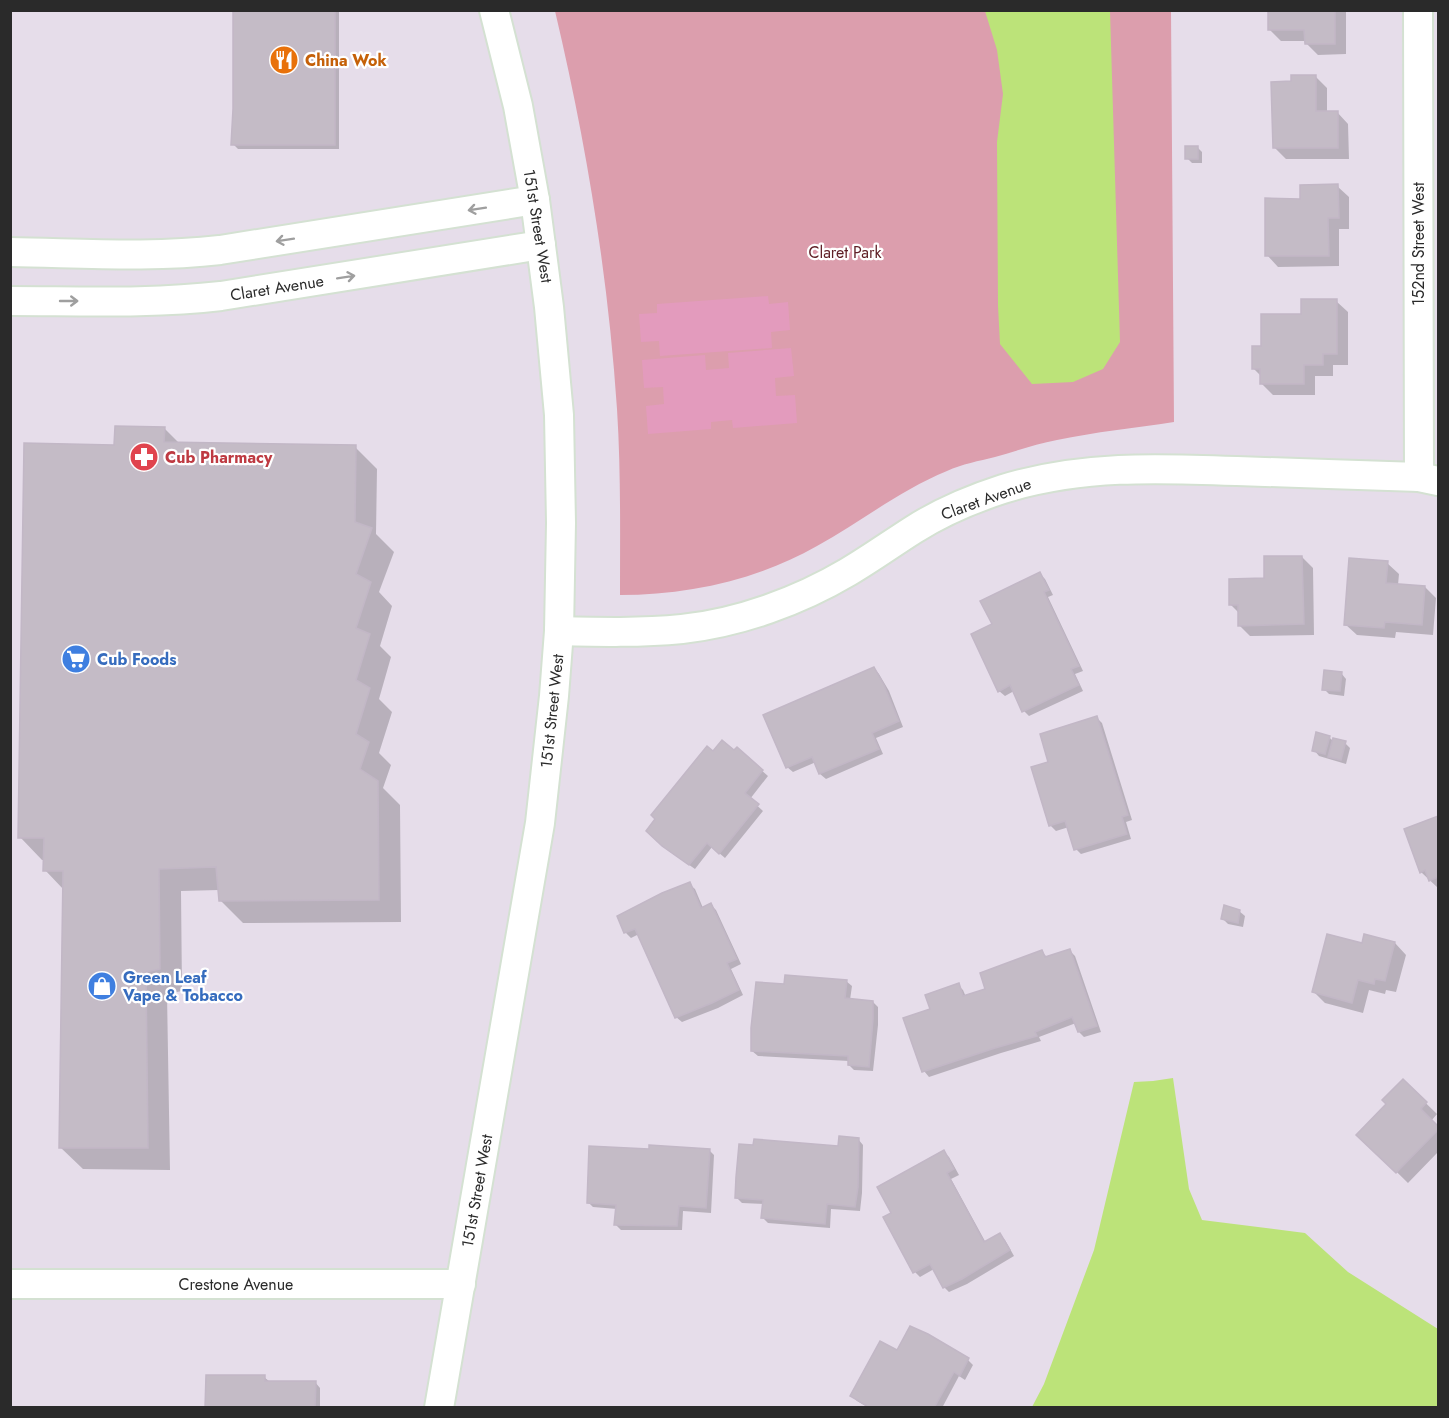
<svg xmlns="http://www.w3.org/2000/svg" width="1449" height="1418" viewBox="0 0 1449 1418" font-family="Jost,sans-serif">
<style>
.green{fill:#dc9ead}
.pitch{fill:#e39bbd}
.water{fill:#bce379}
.shadow{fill:#0003}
.building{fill:#c4bbc6;stroke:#c2b7c6;stroke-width:1.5}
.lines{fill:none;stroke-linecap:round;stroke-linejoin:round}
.street-casing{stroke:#d4e1d2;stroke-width:32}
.street{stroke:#fff;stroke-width:28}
.oneway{stroke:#9f9f9f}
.labels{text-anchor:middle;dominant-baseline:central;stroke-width:4.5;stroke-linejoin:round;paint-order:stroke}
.food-label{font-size:16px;font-weight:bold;fill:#c56008;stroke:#fff;text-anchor:start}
.street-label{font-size:16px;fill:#2a2a2a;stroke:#fff}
.park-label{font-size:16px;fill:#602027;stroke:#fff}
.health-label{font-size:16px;font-weight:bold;fill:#be3a42;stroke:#fff;text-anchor:start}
.shop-label{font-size:16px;font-weight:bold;fill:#366cbe;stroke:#fff;text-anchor:start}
</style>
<rect width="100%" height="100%" fill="#e6ddea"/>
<!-- green -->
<path class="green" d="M 555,11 L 1171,11 L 1174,422 C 1135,428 1095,432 1057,440 C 1036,444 1016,451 995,457 C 979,461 962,464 947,471 C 900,490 861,522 817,546 C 757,580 688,595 620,595 C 620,533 621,471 617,409 C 608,274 586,142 555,11 Z"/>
<!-- pitch -->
<g class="pitch">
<path d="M 768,296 L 769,304 L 788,302 L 790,330 L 771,332 L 772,348 L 660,356 L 659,341 L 641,342 L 639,314 L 657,313 L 657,304 Z"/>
<path d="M 791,348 L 794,376 L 775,378 L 776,396 L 795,395 L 797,423 L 733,428 L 732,420 L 711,422 L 711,429 L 648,434 L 646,406 L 664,404 L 663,387 L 644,388 L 642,360 L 705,355 L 706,370 L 729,368 L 728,353 Z"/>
</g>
<!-- water -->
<g class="water">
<path d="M 985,11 L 1110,11 L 1120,342 L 1103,369 L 1073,382 L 1032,384 L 1000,344 L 998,306 L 997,142 L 1003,94 L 997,50 Z"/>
<path d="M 1173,1078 L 1189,1189 L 1202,1220 L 1305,1233 L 1348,1272 L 1438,1329 L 1438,1407 L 1032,1407 L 1044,1384 L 1094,1250 L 1134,1082 L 1153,1081 Z"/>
</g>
<!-- shadow -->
<g class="shadow">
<path d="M 234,10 L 339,10 L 339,149 L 238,149 L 233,144 Z"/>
<path d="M 1270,10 L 1346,10 L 1346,54 L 1318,55 L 1306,43 L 1306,41 L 1281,41 L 1270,30 Z"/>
<path d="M 1315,76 L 1327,88 L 1327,112 L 1337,112 L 1348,124 L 1349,159 L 1286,159 L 1275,148 L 1292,83 Z"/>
<path d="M 1197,147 L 1202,152 L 1202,163 L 1192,163 L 1187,158 Z"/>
<path d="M 1337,186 L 1349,197 L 1349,229 L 1339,229 L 1339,266 L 1278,267 L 1267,255 L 1302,200 Z"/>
<path d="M 1336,301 L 1348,312 L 1348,365 L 1333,365 L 1333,376 L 1315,376 L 1315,395 L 1273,395 L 1262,384 L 1262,377 L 1253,368 L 1262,347 Z"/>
<path d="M 164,428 L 180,444 L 355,447 L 377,469 L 376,534 L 394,552 L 379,592 L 392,606 L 380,646 L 391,657 L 379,699 L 392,712 L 379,753 L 391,765 L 383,788 L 400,805 L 401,922 L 243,923 L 220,900 L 219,890 L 181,891 L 182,991 L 167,994 L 170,1170 L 83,1169 L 60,1147 L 64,890 L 45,870 L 45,860 L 42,860 L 20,837 L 116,446 Z"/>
<path d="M 1302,557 L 1313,568 L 1314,635 L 1250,636 L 1239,625 L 1239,613 L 1231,605 L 1265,579 Z"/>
<path d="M 1387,563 L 1399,574 L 1398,585 L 1425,587 L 1436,598 L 1433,635 L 1396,632 L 1395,638 L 1357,635 L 1345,624 Z"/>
<path d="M 1040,574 L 1045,579 L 1053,595 L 1048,597 L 1083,671 L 1075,674 L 1083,691 L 1029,716 L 1024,711 L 1014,691 L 1005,696 L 999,691 L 994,625 Z"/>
<path d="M 874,668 L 879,674 L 889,691 L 903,727 L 876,738 L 883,754 L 826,779 L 820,774 L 816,762 L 793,772 L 787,767 Z"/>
<path d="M 1341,673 L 1346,679 L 1344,696 L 1329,694 L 1324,689 Z"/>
<path d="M 1097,718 L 1102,723 L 1132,820 L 1126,822 L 1131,839 L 1081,854 L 1076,849 L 1069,827 L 1056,831 L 1050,825 L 1050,763 Z"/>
<path d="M 1329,737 L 1334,742 L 1345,743 L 1350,748 L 1346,764 L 1319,756 L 1314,750 Z"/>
<path d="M 737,749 L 768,776 L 750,799 L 763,811 L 725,858 L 712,847 L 695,869 L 669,851 L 713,754 L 735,752 Z"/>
<path d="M 1438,818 L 1438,888 L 1421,872 L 1406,830 Z"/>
<path d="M 689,884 L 695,889 L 703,908 L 711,905 L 716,910 L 741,964 L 731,969 L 743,995 L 718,1008 L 682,1022 L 676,1017 L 639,934 L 631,938 L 626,933 L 619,916 Z"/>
<path d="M 1239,911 L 1245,916 L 1243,927 L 1228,924 L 1222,918 Z"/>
<path d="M 1395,943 L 1406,955 L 1396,992 L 1386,990 L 1385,994 L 1369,990 L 1363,1013 L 1325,1003 L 1314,992 L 1363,945 Z"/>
<path d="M 1070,951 L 1075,956 L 1101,1032 L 1084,1037 L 1079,1032 L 1076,1023 L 1039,1037 L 1041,1041 L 1001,1053 L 929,1077 L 924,1071 L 932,1010 L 958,985 L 963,990 L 966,997 L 987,989 L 1042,952 L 1047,957 Z"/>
<path d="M 846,981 L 852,986 L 850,1000 L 873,1002 L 878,1007 L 878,1025 L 873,1071 L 854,1070 L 849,1065 L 849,1061 L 758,1056 L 752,1051 L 786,985 Z"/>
<path d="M 1403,1081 L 1437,1114 L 1431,1121 L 1438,1128 L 1438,1152 L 1408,1183 L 1359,1135 L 1388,1104 Z"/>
<path d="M 858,1139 L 863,1145 L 862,1193 L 860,1211 L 831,1209 L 830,1228 L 768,1223 L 763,1218 L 764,1204 L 742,1203 L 736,1197 L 755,1147 L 840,1147 Z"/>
<path d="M 709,1150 L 714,1155 L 711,1213 L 683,1211 L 682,1230 L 621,1230 L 616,1225 L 617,1209 L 593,1207 L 588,1202 L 650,1151 Z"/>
<path d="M 944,1152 L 949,1157 L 959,1175 L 951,1179 L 986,1243 L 1000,1235 L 1005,1240 L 1014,1256 L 967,1284 L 949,1292 L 944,1287 L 934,1269 L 920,1277 L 915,1272 L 893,1213 Z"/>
<path d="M 927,1335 L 968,1360 L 973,1365 L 965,1380 L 959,1376 L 942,1408 L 866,1408 L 867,1407 L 857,1401 L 852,1396 L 898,1352 Z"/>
<path d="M 264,1377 L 270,1382 L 315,1382 L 320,1388 L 320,1408 L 207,1408 Z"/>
</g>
<!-- building -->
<g class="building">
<path d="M 233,10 L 335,10 L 335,145 L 231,145 L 233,109 Z"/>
<path d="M 1268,10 L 1335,10 L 1335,44 L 1305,44 L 1304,30 L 1268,30 Z"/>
<path d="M 1291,75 L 1316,75 L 1316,111 L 1338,111 L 1338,148 L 1273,148 L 1271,82 L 1291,81 Z"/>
<rect x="1185" y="146" width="13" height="13"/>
<path d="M 1338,184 L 1339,218 L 1328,218 L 1329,256 L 1265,256 L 1265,198 L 1300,199 L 1300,185 Z"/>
<path d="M 1301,299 L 1337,299 L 1337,354 L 1323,354 L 1323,365 L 1304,365 L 1304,384 L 1260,384 L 1260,369 L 1252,369 L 1252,346 L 1261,346 L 1261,314 L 1301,314 Z"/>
<path d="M 115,426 L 165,427 L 164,442 L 356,445 L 355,522 L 372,528 L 356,574 L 371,582 L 356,628 L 370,634 L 356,680 L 370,688 L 356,734 L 369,742 L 360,769 L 378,781 L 379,900 L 219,901 L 216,867 L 159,869 L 160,969 L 146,972 L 148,1148 L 59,1148 L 63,871 L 43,871 L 44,838 L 18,838 L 24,443 L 114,445 Z"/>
<path d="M 1264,556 L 1302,556 L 1304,624 L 1238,626 L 1238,605 L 1229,605 L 1229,579 L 1264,578 Z"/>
<path d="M 1349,558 L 1388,561 L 1386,583 L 1425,586 L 1422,625 L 1385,622 L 1384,628 L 1344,625 Z"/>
<path d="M 1040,572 L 1049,590 L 1044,592 L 1079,666 L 1071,669 L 1079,685 L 1022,712 L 1010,685 L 998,692 L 971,634 L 992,624 L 980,601 Z"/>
<path d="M 874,667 L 884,685 L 899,721 L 872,733 L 879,749 L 819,774 L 812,757 L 786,768 L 763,715 Z"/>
<path d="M 1324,670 L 1342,672 L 1340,691 L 1322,690 Z"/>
<path d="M 1097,716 L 1128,815 L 1122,817 L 1127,834 L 1074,850 L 1065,821 L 1049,826 L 1031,767 L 1048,762 L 1040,734 Z"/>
<path d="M 1316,732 L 1330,736 L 1325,754 L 1312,751 Z"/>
<path d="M 1333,738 L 1346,741 L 1341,760 L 1328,757 Z"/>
<path d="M 722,740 L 734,750 L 737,747 L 763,770 L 745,793 L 759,804 L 719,854 L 707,843 L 689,865 L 662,846 L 646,831 L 655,819 L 651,815 L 707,746 L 713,751 Z"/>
<path d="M 1438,816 L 1438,877 L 1429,881 L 1425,870 L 1420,873 L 1404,829 Z"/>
<path d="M 690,882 L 701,908 L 711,903 L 737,959 L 727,963 L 739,990 L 712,1003 L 675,1018 L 635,929 L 624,933 L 617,916 L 662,893 Z"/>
<path d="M 1224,905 L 1240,910 L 1238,923 L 1221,919 Z"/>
<path d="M 1327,934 L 1362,943 L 1364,934 L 1395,942 L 1385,981 L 1375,979 L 1374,984 L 1358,980 L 1352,1003 L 1312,992 Z"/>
<path d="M 1070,949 L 1097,1026 L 1078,1032 L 1072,1017 L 1035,1032 L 1037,1036 L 995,1048 L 922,1072 L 903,1018 L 930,1009 L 925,995 L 959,983 L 963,996 L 985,989 L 980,973 L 1042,950 L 1045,957 Z"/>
<path d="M 785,975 L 847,980 L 845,998 L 873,1001 L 873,1019 L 869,1067 L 848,1065 L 848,1056 L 751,1051 L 751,1028 L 756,982 L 784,984 Z"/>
<path d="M 1403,1079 L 1427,1102 L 1421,1109 L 1438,1126 L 1438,1130 L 1396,1173 L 1356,1135 L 1386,1104 L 1382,1100 Z"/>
<path d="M 839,1136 L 859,1138 L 858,1187 L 855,1207 L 827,1204 L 825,1224 L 761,1218 L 763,1200 L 735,1198 L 736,1177 L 739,1144 L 753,1145 L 754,1139 L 838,1146 Z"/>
<path d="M 649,1145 L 710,1149 L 706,1208 L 679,1206 L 677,1226 L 614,1225 L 616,1205 L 587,1203 L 589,1146 L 649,1149 Z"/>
<path d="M 944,1150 L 954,1169 L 947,1173 L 984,1242 L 1000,1233 L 1010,1250 L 962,1279 L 943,1288 L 930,1264 L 913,1273 L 883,1217 L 891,1213 L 877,1187 Z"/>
<path d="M 910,1326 L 928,1334 L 969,1358 L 960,1376 L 954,1372 L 934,1408 L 865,1408 L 866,1405 L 850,1396 L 880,1341 L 897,1350 Z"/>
<path d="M 206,1375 L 265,1375 L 265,1381 L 316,1381 L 315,1408 L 205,1408 Z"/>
</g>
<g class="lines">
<!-- street casing -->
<g class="street-casing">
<g id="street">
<path d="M 1418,10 L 1419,477"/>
<path d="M 10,252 C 81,253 151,258 220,250 L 535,200"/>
<path d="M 10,301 C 81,301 151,304 221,296 L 541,245"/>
<path d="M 559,631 C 600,632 641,633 682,629 C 739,623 799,601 848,572 C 870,559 891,544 913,530 C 941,512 972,499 1003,489 C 1080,465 1158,468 1237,471 C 1298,473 1358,475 1419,477 L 1438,481"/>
<path d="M 10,1284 L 461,1284"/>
<path d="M 439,1408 L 540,823 L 554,696 L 559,631 L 561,523 L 559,415 L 549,307 L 535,200 L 518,106 L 494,10"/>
</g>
</g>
<!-- street -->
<use href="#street" class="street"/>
</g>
<!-- one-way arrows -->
<defs><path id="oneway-shaft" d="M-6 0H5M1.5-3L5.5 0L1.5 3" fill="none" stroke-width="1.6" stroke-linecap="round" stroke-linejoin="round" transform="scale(1.5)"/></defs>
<g class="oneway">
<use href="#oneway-shaft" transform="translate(477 209) rotate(171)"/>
<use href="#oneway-shaft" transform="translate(285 240) rotate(171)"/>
<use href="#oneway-shaft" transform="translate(346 277) rotate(-9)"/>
<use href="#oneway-shaft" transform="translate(69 301)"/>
</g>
<!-- icons -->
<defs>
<g id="restaurant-disc" transform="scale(1.5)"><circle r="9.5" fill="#e8710a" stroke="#fff"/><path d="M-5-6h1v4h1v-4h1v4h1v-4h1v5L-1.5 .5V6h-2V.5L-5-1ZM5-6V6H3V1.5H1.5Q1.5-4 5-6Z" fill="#fff"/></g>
<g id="pharmacy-disc" transform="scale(1.5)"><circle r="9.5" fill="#e0444e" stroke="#fff"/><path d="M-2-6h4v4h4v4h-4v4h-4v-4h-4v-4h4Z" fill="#fff"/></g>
<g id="supermarket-disc" transform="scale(1.5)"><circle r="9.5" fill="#3f7fe0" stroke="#fff"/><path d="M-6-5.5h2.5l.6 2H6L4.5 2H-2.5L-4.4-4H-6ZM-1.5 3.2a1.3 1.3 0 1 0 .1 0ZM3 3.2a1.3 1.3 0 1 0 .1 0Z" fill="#fff"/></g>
<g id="shop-disc" transform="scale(1.5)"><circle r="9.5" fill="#3f7fe0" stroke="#fff"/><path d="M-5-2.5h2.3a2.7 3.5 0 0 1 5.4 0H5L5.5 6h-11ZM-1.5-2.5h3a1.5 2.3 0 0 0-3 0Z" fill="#fff"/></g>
</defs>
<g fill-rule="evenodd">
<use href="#restaurant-disc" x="284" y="60"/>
<use href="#pharmacy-disc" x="144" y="457"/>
<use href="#supermarket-disc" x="76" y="659"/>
<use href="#shop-disc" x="102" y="986"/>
</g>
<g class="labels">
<!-- food labels -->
<g class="food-label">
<text x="305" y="60">China Wok</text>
</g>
<!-- street labels -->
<g class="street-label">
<text transform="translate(538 226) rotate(81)">151st Street West</text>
<text transform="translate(1418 244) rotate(-90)">152nd Street West</text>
<text transform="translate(277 288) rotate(-9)">Claret Avenue</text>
<text transform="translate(986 499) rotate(-20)">Claret Avenue</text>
<text transform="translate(552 711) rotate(-84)">151st Street West</text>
<text transform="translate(477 1191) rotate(-80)">151st Street West</text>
<text x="236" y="1284">Crestone Avenue</text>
</g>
<!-- park labels -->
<g class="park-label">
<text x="845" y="252">Claret Park</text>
</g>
<!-- health labels -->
<g class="health-label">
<text x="165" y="457">Cub Pharmacy</text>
</g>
<!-- shop labels -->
<g class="shop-label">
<text x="97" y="659">Cub Foods</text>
<text x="123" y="977">Green Leaf<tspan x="123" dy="18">Vape &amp; Tobacco</tspan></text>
</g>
</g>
<!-- border -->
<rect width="1449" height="1418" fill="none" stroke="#2a2a2a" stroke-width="24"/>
</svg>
